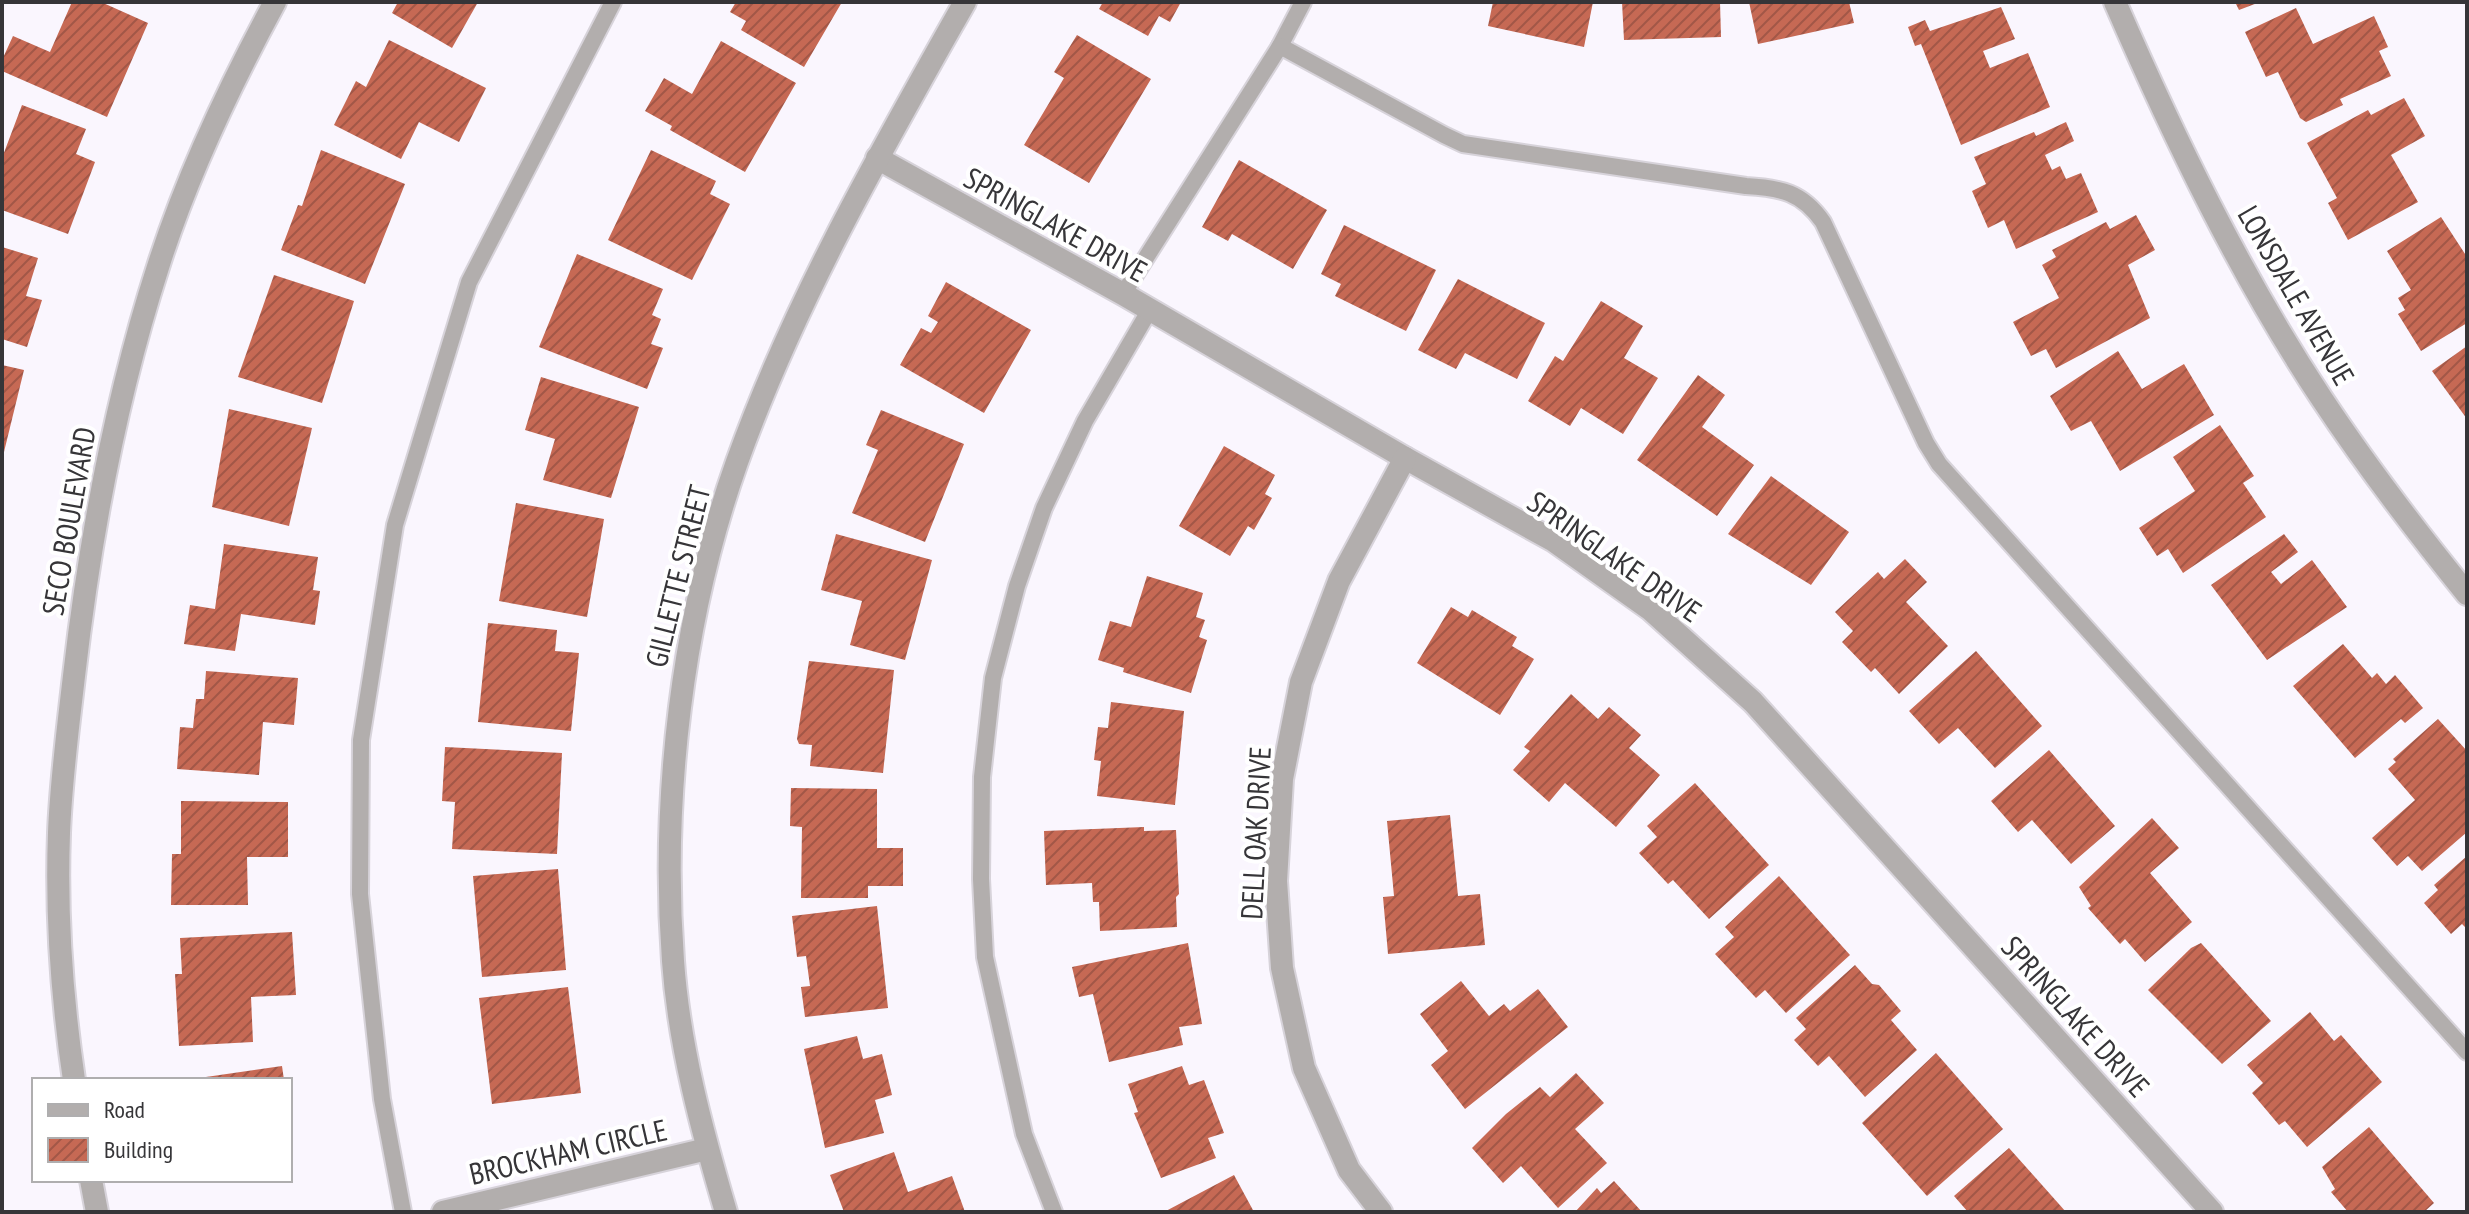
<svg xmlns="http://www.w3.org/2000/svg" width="2469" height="1214" viewBox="0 0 2469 1214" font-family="'PT Sans Narrow',sans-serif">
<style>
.building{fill:url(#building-hatch)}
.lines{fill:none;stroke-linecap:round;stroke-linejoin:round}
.service-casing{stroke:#d7d3da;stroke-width:20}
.minor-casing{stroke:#d7d3da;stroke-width:26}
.tertiary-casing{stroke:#d7d3da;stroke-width:26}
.service{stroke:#b2aead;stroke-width:16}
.minor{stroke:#b2aead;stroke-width:22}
.tertiary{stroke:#b2aead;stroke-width:22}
.labels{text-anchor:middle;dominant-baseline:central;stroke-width:8;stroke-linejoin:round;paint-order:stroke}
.street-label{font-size:30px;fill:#363538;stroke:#fff}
</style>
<defs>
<pattern id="building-hatch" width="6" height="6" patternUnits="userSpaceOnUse" patternTransform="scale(2)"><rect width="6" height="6" fill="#c66954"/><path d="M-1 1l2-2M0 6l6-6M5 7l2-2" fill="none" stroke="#a25747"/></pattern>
</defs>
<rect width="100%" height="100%" fill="#faf6fe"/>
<!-- building -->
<g class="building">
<path d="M 72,2 L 101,2 L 148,23 L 107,117 L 2,71 L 2,60 L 13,36 L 50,52 Z"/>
<path d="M 398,2 L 478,2 L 452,48 L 392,13 Z"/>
<path d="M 736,2 L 842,2 L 804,67 L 741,30 L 746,21 L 730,12 Z"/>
<path d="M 1103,2 L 1181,2 L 1170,22 L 1159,16 L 1148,36 L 1099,9 Z"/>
<path d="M 1493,2 L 1593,2 L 1584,47 L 1488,26 Z"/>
<path d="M 1622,2 L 1720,2 L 1721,37 L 1624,40 Z"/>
<path d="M 1749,2 L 1849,2 L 1854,23 L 1758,44 Z"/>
<path d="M 2235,2 L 2260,2 L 2239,10 Z"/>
<path d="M 2001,7 L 2015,39 L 1983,51 L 1990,68 L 2028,53 L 2050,107 L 1961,145 L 1921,44 L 1915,46 L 1908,27 L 1925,20 L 1930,31 Z"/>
<path d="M 2296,8 L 2313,44 L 2374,16 L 2388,47 L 2379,51 L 2391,76 L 2340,99 L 2343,105 L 2306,122 L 2300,118 L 2278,72 L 2266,77 L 2245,32 Z"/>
<path d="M 1077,35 L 1151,79 L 1089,183 L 1024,145 L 1064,78 L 1054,72 Z"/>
<path d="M 389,40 L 486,88 L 459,142 L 419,122 L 401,159 L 334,125 L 356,81 L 366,87 Z"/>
<path d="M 721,41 L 796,83 L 745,172 L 670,130 L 672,126 L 645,111 L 664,78 L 692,94 Z"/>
<path d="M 2404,98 L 2425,136 L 2391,155 L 2418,202 L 2348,240 L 2328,203 L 2337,198 L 2307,143 L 2368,110 L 2371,115 Z"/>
<path d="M 22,105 L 86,129 L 76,154 L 95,162 L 68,234 L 2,210 L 2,158 Z"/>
<path d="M 2066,122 L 2074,141 L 2045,155 L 2052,170 L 2060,166 L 2066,179 L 2081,173 L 2098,212 L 2016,249 L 2004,220 L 1988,228 L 1972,191 L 1986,184 L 1974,157 L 2034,132 L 2036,136 Z"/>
<path d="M 321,150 L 405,184 L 365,284 L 281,250 L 298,205 L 302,206 Z"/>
<path d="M 651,150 L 716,181 L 710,194 L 730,204 L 692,280 L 608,240 Z"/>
<path d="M 1239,160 L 1327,210 L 1293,269 L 1232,234 L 1228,241 L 1202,227 Z"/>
<path d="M 2136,215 L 2155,250 L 2128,265 L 2150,318 L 2056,368 L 2046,349 L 2031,356 L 2013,322 L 2059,298 L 2042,265 L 2056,257 L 2052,250 L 2106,222 L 2110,229 Z"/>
<path d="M 2441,217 L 2467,257 L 2467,323 L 2421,351 L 2398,314 L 2405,310 L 2398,298 L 2411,290 L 2387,251 Z"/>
<path d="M 1344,225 L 1436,270 L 1406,331 L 1335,296 L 1341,284 L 1321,274 Z"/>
<path d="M 2,247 L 38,258 L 26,296 L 42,300 L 27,347 L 2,339 Z"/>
<path d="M 577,254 L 663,289 L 652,315 L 661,319 L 651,344 L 663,348 L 647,389 L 539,347 Z"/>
<path d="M 274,275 L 354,301 L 322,403 L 238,377 Z"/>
<path d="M 1458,279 L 1545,323 L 1517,379 L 1465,353 L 1456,369 L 1418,350 Z"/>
<path d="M 946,282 L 1031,330 L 984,413 L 900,365 L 921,328 L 931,333 L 938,322 L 928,316 Z"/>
<path d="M 1601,301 L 1643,326 L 1624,358 L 1658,378 L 1623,434 L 1581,408 L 1570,426 L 1528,401 L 1555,356 L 1563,361 Z"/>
<path d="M 2467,346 L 2467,419 L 2432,371 Z"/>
<path d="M 2118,351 L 2142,389 L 2184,364 L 2214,415 L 2120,471 L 2091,421 L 2071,431 L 2050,396 Z"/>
<path d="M 2,365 L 24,370 L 3,456 L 2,456 Z"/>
<path d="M 1698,375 L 1725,395 L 1702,427 L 1754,465 L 1717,516 L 1637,460 Z"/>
<path d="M 541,377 L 639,407 L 611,498 L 543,480 L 555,439 L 525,430 Z"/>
<path d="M 229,409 L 312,428 L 289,526 L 212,507 Z"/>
<path d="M 881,410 L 964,444 L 925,542 L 852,513 L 878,450 L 866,445 Z"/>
<path d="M 2220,425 L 2254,476 L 2243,483 L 2266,517 L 2183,573 L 2168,549 L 2157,556 L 2139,528 L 2195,491 L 2173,457 Z"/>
<path d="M 1224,446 L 1275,475 L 1265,494 L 1272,498 L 1254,530 L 1248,526 L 1230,556 L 1179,526 Z"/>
<path d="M 1771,476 L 1849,532 L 1811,585 L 1728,534 Z"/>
<path d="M 516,503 L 604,519 L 587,617 L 499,601 Z"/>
<path d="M 836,534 L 932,560 L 905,660 L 850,645 L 862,601 L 821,590 Z"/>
<path d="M 2284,534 L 2298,552 L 2271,572 L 2281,584 L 2312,560 L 2347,607 L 2267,660 L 2211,585 Z"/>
<path d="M 224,544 L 318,557 L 313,590 L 320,591 L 315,625 L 241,614 L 235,651 L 184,644 L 190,605 L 215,609 Z"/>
<path d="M 1905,559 L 1927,582 L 1906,602 L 1948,646 L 1899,694 L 1875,668 L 1871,672 L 1842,642 L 1853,631 L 1835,612 L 1878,572 L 1884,579 Z"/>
<path d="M 1147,576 L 1203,593 L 1196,617 L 1205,620 L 1199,637 L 1207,640 L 1191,693 L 1123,672 L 1124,668 L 1098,660 L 1110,621 L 1131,627 Z"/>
<path d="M 1451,607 L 1468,617 L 1472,610 L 1517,637 L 1512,646 L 1534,659 L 1500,715 L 1417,663 Z"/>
<path d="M 488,623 L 557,630 L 555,651 L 579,653 L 571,731 L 478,722 Z"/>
<path d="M 2343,644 L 2372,678 L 2377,673 L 2386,684 L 2395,675 L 2423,708 L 2405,723 L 2401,719 L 2355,758 L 2293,686 Z"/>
<path d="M 1976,651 L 2042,726 L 1995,768 L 1958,728 L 1939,744 L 1909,711 Z"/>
<path d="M 809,661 L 894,670 L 883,773 L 810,766 L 812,745 L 799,744 L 797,739 Z"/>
<path d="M 206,671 L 298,678 L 294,725 L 263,722 L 259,775 L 177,769 L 180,727 L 193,728 L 196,699 L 204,699 Z"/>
<path d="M 1571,694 L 1598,719 L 1609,707 L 1641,735 L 1629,748 L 1660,775 L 1616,827 L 1565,783 L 1549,802 L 1513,770 L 1530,751 L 1524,747 Z"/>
<path d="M 1111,702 L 1184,711 L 1175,805 L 1097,796 L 1101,761 L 1094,760 L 1098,727 L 1108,728 Z"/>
<path d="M 2438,719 L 2467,751 L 2467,832 L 2422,871 L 2408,856 L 2397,866 L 2372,838 L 2415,800 L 2388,769 L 2396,762 L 2393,759 Z"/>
<path d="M 445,747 L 562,753 L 557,854 L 452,849 L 455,802 L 442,801 Z"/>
<path d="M 2049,750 L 2115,826 L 2071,864 L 2032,820 L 2018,832 L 1991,801 Z"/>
<path d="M 1695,783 L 1769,865 L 1709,919 L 1673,880 L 1668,884 L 1639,853 L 1657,837 L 1647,826 Z"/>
<path d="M 791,788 L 877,789 L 877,848 L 903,848 L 903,886 L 868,886 L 868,898 L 801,898 L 802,827 L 790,826 Z"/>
<path d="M 181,801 L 288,802 L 288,857 L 247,857 L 248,905 L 171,905 L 172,854 L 181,854 Z"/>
<path d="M 1450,815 L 1458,896 L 1480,894 L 1485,945 L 1388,954 L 1383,897 L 1394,896 L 1387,821 Z"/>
<path d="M 2152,818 L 2179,848 L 2150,873 L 2192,922 L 2145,962 L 2125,939 L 2120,944 L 2088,908 L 2091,906 L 2079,887 Z"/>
<path d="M 1144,827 L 1144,831 L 1176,830 L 1179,894 L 1176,897 L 1177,927 L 1100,931 L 1099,902 L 1093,902 L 1092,883 L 1046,885 L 1044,831 Z"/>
<path d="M 2467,856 L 2467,929 L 2462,924 L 2451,934 L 2424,903 L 2438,890 L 2434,885 Z"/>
<path d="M 558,869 L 566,970 L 482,977 L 473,876 Z"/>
<path d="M 1779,876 L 1850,955 L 1786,1013 L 1765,990 L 1756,998 L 1715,954 L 1734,937 L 1725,927 Z"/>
<path d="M 877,906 L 888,1008 L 805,1017 L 801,987 L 810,986 L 806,956 L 797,957 L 792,916 Z"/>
<path d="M 292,932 L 296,995 L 251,997 L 253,1042 L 179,1046 L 175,974 L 182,974 L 180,938 Z"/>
<path d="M 1188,943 L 1202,1024 L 1179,1027 L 1183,1045 L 1109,1062 L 1093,994 L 1079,997 L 1072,967 Z"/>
<path d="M 2201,943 L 2271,1021 L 2222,1064 L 2148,990 L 2191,948 Z"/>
<path d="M 1855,965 L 1872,984 L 1879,985 L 1901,1011 L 1891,1020 L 1917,1050 L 1865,1097 L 1829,1056 L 1818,1066 L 1794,1040 L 1806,1029 L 1796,1018 Z"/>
<path d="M 1461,981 L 1489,1016 L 1504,1004 L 1510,1011 L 1538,989 L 1568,1027 L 1465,1109 L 1431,1065 L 1448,1051 L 1420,1014 Z"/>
<path d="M 568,987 L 581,1093 L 492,1104 L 479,998 Z"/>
<path d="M 2310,1012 L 2334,1041 L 2341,1035 L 2382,1082 L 2307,1147 L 2285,1121 L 2279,1125 L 2252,1093 L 2263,1083 L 2247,1065 Z"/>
<path d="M 857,1036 L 863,1059 L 882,1054 L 892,1095 L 875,1100 L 884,1133 L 825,1148 L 804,1049 Z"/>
<path d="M 1936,1053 L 2003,1129 L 1927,1196 L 1862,1123 Z"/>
<path d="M 282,1066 L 284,1080 L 199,1080 L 199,1078 Z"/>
<path d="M 1182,1066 L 1189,1085 L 1204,1080 L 1224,1133 L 1208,1138 L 1216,1158 L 1161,1178 L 1134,1113 L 1138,1112 L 1128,1084 Z"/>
<path d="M 1576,1073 L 1604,1103 L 1575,1129 L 1607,1163 L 1558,1208 L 1521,1166 L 1503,1183 L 1472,1148 L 1506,1114 L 1540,1087 L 1550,1097 Z"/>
<path d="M 2369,1127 L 2434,1203 L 2424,1212 L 2348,1212 L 2331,1192 L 2335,1189 L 2322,1167 Z"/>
<path d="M 2009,1148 L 2066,1212 L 1968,1212 L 1954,1196 Z"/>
<path d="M 894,1152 L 908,1192 L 952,1176 L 965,1212 L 844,1212 L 830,1175 Z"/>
<path d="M 1234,1175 L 1254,1212 L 1164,1212 Z"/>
<path d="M 1614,1181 L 1642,1212 L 1575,1212 L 1597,1188 L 1601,1193 Z"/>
</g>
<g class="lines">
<!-- service casing -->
<g class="service-casing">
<g id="service">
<path d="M 1280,46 L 1303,2"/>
<path d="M 1123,294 L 1280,46 L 1444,135 L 1463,144 L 1746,186 C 1781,188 1802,192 1823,222 L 1926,443 L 1939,464 L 2467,1052"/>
<path d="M 403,1212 L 382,1099 L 360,894 L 361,740 L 395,525 L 469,282 L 613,2"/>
<path d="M 1054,1212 L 1024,1134 L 985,957 L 981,879 L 982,777 L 993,678 L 1017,586 L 1044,508 L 1085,421 L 1149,311"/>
</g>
</g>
<!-- minor casing -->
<g class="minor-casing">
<g id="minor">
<path d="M 2115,2 C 2174,138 2240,275 2322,399 C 2367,467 2416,531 2467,594"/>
<path d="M 877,158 L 1123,294 L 1405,458 L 1554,541 L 1651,610 L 1753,702 L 2212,1212"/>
<path d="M 74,1080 C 62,999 56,915 59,833 C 61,780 68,728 74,676 C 90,537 115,400 158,267 C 187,175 229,87 275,2"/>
<path d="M 91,1180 L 97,1212"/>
<path d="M 443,1212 L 707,1149"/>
<path d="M 1381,1212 L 1349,1170 L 1304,1068 L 1282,968 L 1276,881 L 1282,779 L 1301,682 L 1339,581 L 1405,458"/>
</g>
</g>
<!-- tertiary casing -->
<g class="tertiary-casing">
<path id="tertiary" d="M 726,1212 C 702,1131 679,1046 673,961 C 661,798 682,616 737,462 C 795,300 881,151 965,2"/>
</g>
<!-- service -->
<use href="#service" class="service"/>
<!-- minor -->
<use href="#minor" class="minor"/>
<!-- tertiary -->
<use href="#tertiary" class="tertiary"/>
</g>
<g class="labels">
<!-- street labels -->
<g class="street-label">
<text transform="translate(1056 224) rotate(29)">SPRINGLAKE DRIVE</text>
<text transform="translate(2297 295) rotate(60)">LONSDALE AVENUE</text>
<text transform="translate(68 521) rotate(-80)">SECO BOULEVARD</text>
<text transform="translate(1615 556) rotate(35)">SPRINGLAKE DRIVE</text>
<text transform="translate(677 576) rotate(-76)">GILLETTE STREET</text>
<text transform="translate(1255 833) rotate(-87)">DELL OAK DRIVE</text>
<text transform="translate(2076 1016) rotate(48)">SPRINGLAKE DRIVE</text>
<text transform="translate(568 1151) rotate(-13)">BROCKHAM CIRCLE</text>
</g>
</g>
<!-- border -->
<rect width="2469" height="1214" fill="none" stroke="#363538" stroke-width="8"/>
<!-- legend -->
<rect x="32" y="1078" width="260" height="104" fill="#ffffff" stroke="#afaeaf" stroke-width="2"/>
<rect x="48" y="1104" width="40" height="12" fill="#b2aead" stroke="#afaeaf" stroke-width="2"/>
<text x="104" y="1118" font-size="24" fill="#363538">Road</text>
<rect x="48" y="1138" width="40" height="24" fill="url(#building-hatch)" stroke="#afaeaf" stroke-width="2"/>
<text x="104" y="1158" font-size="24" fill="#363538">Building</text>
</svg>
